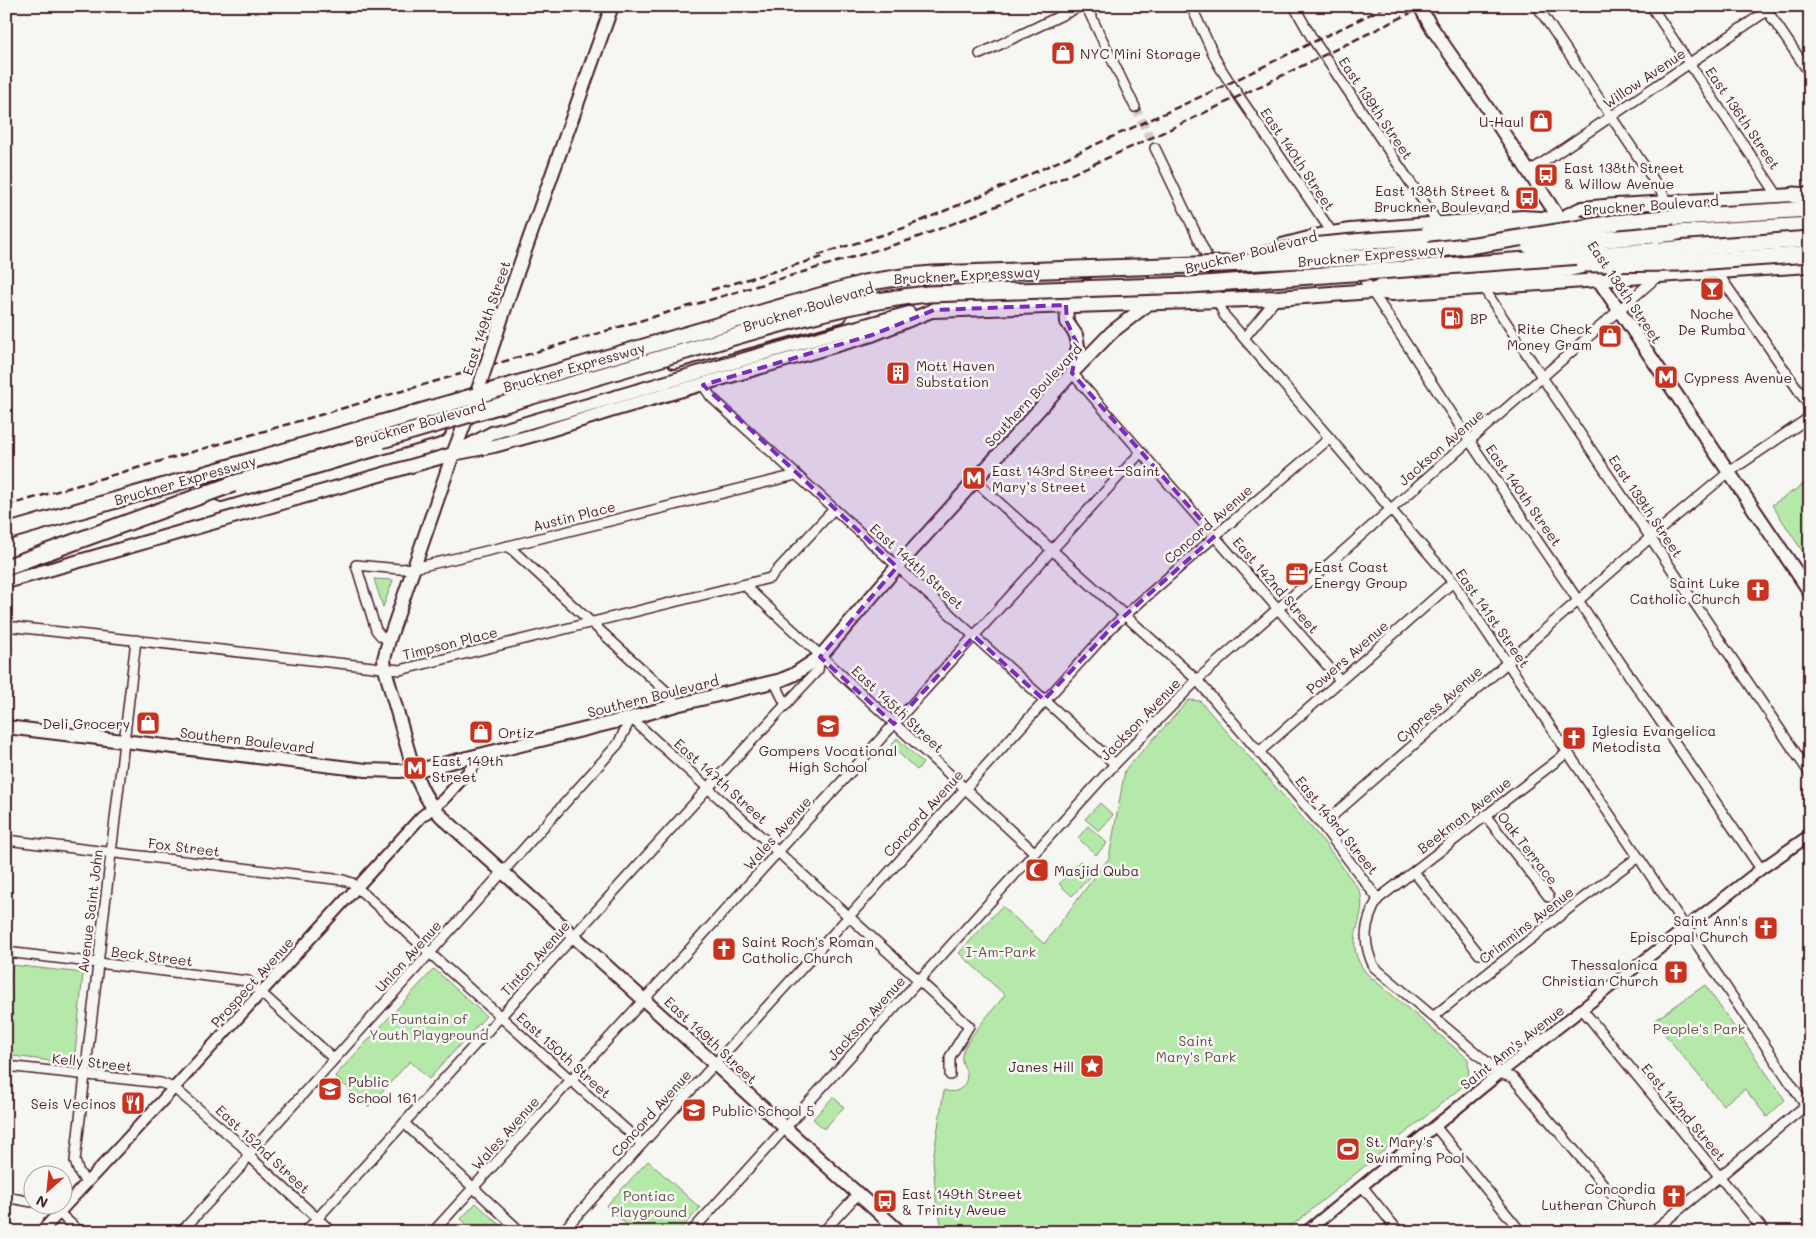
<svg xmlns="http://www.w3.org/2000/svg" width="1816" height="1238" viewBox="0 0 1816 1238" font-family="Mali,sans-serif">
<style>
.green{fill:#b5e9aa;stroke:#80846a}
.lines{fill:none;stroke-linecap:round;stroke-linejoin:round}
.minor-tunnel{stroke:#d4cbca;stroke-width:9;stroke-dasharray:9 4.5;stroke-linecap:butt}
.minor-casing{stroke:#4a1f2b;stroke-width:12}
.tertiary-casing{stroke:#4a1f2b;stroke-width:14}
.secondary-casing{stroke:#4a1f2b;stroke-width:16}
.primary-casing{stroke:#4a1f2b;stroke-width:18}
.motorway-casing{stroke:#4a1f2b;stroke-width:19}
.minor{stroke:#f6f6f2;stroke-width:9}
.tertiary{stroke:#f6f6f2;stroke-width:10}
.secondary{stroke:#f6f6f2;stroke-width:12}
.primary{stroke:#f6f6f2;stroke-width:14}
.motorway{stroke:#f6f6f2;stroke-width:15}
.rail{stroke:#4a1f2b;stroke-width:2.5;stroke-dasharray:8 4;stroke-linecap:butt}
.secondary-bridge-casing{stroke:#4a1f2b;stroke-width:16;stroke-linecap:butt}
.motorway-bridge-casing{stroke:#4a1f2b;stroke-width:19;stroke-linecap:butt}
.secondary-bridge{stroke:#f6f6f2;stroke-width:12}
.motorway-bridge{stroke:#f6f6f2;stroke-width:15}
.marked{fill:#7b2cbf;fill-opacity:0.2;stroke:#7b2cbf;stroke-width:4;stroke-dasharray:10 6;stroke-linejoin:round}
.labels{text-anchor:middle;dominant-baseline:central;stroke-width:5;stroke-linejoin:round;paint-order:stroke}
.poi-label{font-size:14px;fill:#4a1f2b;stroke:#f6f6f2;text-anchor:start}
.street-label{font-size:14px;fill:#4a1f2b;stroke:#f6f6f2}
.park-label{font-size:14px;fill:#65524b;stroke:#f6f6f2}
</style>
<rect width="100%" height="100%" fill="#f6f6f2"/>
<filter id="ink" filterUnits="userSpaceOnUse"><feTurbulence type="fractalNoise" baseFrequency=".02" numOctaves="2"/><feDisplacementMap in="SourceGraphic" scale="10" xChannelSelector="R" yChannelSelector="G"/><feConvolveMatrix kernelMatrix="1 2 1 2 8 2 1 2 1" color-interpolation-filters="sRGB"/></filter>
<g filter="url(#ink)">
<!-- green -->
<g class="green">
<path d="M 1810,480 L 1810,556 L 1807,558 L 1772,505 Z"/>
<path d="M 374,579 L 393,580 L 383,607 Z"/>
<path d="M 1189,700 L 1200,701 L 1323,841 L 1360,891 C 1369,922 1339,940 1367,974 L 1468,1059 L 1469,1081 L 1284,1232 L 943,1232 L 936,1200 L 933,1159 L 944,1090 C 951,1093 959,1092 964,1085 C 972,1073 960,1066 962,1055 C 965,1040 994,1009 1005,995 L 959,953 L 1002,906 L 1044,944 L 1109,858 L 1125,770 Z"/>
<path d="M 897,738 L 923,763 L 917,770 L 891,746 Z"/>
<path d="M 1100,803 L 1113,815 L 1099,831 L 1085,819 Z"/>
<path d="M 1088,826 L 1107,843 L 1096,855 L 1078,838 Z"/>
<path d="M 1080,861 L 1093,874 L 1072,896 L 1059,884 Z"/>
<path d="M 12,965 L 83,973 L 74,1064 L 6,1055 L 6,1006 Z"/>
<path d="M 434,969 L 486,1016 L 429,1079 L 410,1061 L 368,1107 L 335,1076 Z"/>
<path d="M 1705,985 L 1785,1100 L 1767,1117 L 1745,1089 L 1723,1105 L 1654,1021 Z"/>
<path d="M 833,1097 L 844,1107 L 824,1129 L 813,1119 Z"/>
<path d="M 648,1161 L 700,1208 L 678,1232 L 623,1232 L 628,1226 L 606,1206 Z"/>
<path d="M 476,1203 L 503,1228 L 500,1232 L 475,1232 L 461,1219 Z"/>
</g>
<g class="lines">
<!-- minor-tunnel -->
<path class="minor-tunnel" d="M 1135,107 L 1155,148"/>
<!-- minor casing -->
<g class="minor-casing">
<g id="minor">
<path d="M 1086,6 L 1135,107"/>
<path d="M 1191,6 L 1218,64 L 1230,83 L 1335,237"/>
<path d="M 1294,6 L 1312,38 L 1438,223"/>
<path d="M 1537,6 L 1669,203"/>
<path d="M 1651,6 L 1778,196"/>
<path d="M 1764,6 L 1810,74"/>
<path d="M 980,54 L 1081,6"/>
<path d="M 1155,148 L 1211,265 L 1218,301 L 1224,315 L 1453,582 L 1810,1112"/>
<path d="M 1529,172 L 1774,6"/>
<path d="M 1358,270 L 1475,449 L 1761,869"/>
<path d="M 1717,272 L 1810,407"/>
<path d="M 1481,284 L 1542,377 L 1810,774"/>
<path d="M 1244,338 L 1277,298"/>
<path d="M 1072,373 L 1340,680"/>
<path d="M 703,385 L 711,397 L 1115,764"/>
<path d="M 975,481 L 1197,680 L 1322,825 L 1378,899 C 1364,923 1362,942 1374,967 L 1500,1073 L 1513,1078 L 1620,1204"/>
<path d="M 508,546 L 668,693 L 676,705"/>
<path d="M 744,585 L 1034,852"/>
<path d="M 6,626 L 400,670 L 770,578 L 834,509"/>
<path d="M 389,640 L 381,636 L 376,630 L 356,565 L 400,569 L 414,568 L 508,546 L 796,475"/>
<path d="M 774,681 L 786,705"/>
<path d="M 1259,752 L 1453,582"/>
<path d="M 1485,815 L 1549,897"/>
<path d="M 1322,825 L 1644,543 L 1729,472 L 1810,417"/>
<path d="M 6,840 L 343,880 L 352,883 L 642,1144"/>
<path d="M 1414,872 L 1479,954"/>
<path d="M 1378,899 L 1568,752"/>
<path d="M 6,952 L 248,981 L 333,1058"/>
<path d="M 1582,1009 L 1765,1232"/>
<path d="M 1434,1016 L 1567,910 L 1638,857"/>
<path d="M 6,1066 L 161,1083 L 174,1088 L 242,1146 L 248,1155 L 332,1232"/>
<path d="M 404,1123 L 521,1232"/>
<path d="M 1435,1126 L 1521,1232"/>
<path d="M 86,1183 L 78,1170 L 75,1161 L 136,640"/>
<path d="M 1362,1186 L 1399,1232"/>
<path d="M 6,1197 L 32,1202"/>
<path d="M 47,1206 L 59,1213 L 80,1232"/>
<path d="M 181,1232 L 242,1166 L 248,1155 L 618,744 L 631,718 L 969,1026 L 950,1057 L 950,1075"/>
<path d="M 305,1232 L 708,788 L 818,670 L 820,657"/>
<path d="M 433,1232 L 1141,452"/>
<path d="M 562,1232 L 1113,626 L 1215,536 L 1330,438"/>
<path d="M 691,1232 L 1115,764 L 1197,680 L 1391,509 L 1658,276"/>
<path d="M 823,1232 L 858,1194"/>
<path d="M 1652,1232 L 1810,1102"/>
</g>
</g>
<!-- tertiary casing -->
<g class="tertiary-casing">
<g id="tertiary">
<path d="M 41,1232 L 174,1088 L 421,817 L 444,799 L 485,753"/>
<path d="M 1306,1232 L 1500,1073 L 1761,869 L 1810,835"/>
</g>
</g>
<!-- secondary casing -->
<g class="secondary-casing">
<g id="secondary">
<path d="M 1420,6 L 1430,25 L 1482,100 L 1562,223"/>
<path d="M 1282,245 L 1320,235 L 1350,230 L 1522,217 L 1559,219 L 1582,208 L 1616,205 L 1794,195"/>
<path d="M 1583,257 L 1810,592"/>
<path d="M 1279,271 L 1351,264"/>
<path d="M 511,290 L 612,6"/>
<path d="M 1372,291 L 1391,294 L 1810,266"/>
<path d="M 926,292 L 941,283 L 967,278"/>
<path d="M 732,330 L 835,299"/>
<path d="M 674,362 L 840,316"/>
<path d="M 1072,373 L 1078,346 L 1076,335 L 1067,322 L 1066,305 L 1087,285"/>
<path d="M 478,389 L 453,454 L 389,640 L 384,659 L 385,669 C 391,691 398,714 404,736 C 412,764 419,795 441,816 L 900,1232"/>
<path d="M 464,448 L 492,433 L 800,343 L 909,313"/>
<path d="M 221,495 L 439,431"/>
<path d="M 149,498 L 289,460"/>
<path d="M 6,558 L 41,547"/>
<path d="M 6,582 L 453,454 L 494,446 L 534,435 L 610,411 L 872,335 L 934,310"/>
<path d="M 6,727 L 366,770 L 399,771 L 422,769 L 631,718 L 676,705 L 781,680 L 793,675 L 820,657 L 897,567 L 1072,373 L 1112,332 L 1152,301"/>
</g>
</g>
<!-- primary casing -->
<g class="primary-casing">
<g id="primary">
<path d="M 1559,219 L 1592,226"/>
<path d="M 1392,261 L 1542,250"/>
<path d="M 934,310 L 1277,298 L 1372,291 L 1387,283 L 1531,274 L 1569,269 L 1595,263"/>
</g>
</g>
<!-- motorway casing -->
<g class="motorway-casing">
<g id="motorway">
<path d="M 1794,195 L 1810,196"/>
<path d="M 1614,223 L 1663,218 L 1810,209"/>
<path d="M 1675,233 L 1810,225"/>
<path d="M 1423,237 L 1550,226 L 1559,219"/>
<path d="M 222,487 L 382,440"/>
<path d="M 6,548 L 168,502"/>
</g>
</g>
<!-- minor -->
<use href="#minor" class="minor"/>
<!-- tertiary -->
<use href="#tertiary" class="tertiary"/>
<!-- secondary -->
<use href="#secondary" class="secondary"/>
<!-- primary -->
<use href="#primary" class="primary"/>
<!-- motorway -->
<use href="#motorway" class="motorway"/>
<!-- rail -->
<g class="rail">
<path d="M 818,255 L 904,228 L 1011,183 L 1211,92 L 1387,6"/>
<path d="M 711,290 L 826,256"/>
<path d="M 6,506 L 509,360 L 910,240 C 1087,174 1255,88 1425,6"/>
</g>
<!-- secondary-bridge casing -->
<g class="secondary-bridge-casing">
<path id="secondary-bridge" d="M 479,387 L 511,290"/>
</g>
<!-- motorway-bridge casing -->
<g class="motorway-bridge-casing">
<g id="motorway-bridge">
<path d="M 1530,246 L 1675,233"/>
<path d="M 1255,257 C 1310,243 1367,241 1423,237"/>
<path d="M 1584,264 L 1681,263 L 1810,254"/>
<path d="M 382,440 C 483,410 585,381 686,351 C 766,328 846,302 928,294 L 1190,285 L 1810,239"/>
<path d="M 6,532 L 864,283 L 909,276 L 933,274 L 1224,264 L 1379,256 L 1475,245 L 1614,223"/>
<path d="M 6,567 L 233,484"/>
</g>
</g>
<!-- secondary-bridge -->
<use href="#secondary-bridge" class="secondary-bridge"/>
<!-- motorway-bridge -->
<use href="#motorway-bridge" class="motorway-bridge"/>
</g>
</g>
<!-- marked area -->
<path class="marked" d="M 1066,305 L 1067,322 L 1078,346 L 1072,373 L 1215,536 L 1113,626 L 1044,700 L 974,636 L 894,724 L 820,657 L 897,567 L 703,385 L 872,335 L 934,310 Z"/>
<!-- icons -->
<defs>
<g id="shop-square" transform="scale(1.25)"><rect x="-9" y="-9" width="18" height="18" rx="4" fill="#c8321e" stroke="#f6f6f2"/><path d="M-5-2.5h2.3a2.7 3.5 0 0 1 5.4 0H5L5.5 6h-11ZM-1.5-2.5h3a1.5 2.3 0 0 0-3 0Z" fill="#fff"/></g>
<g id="bus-square" transform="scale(1.25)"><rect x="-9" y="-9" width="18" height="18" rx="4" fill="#c8321e" stroke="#f6f6f2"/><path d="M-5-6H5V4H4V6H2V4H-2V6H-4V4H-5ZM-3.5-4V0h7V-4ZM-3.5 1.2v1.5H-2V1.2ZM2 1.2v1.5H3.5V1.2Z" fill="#fff"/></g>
<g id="bar-square" transform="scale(1.25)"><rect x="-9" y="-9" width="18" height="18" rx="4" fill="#c8321e" stroke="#f6f6f2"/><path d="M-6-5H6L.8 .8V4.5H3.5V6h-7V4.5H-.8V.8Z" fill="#fff"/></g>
<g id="fuel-square" transform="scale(1.25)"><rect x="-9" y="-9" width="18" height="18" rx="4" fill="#c8321e" stroke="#f6f6f2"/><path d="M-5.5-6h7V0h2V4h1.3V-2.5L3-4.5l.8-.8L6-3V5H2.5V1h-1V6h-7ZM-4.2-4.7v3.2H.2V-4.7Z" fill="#fff"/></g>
<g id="building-square" transform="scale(1.25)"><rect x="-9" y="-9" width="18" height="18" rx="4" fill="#c8321e" stroke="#f6f6f2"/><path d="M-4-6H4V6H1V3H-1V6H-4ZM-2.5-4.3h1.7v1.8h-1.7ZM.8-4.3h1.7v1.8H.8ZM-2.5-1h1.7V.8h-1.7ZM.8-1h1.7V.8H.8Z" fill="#fff"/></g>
<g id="metro-square" transform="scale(1.25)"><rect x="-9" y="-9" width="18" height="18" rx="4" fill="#c8321e" stroke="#f6f6f2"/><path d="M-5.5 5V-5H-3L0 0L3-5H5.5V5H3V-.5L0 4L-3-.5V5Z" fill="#fff"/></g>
<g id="office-square" transform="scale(1.25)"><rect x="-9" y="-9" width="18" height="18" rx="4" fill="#c8321e" stroke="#f6f6f2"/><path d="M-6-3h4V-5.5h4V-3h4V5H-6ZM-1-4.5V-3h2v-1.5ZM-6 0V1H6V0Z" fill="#fff"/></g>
<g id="church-square" transform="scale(1.25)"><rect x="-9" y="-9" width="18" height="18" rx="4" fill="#c8321e" stroke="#f6f6f2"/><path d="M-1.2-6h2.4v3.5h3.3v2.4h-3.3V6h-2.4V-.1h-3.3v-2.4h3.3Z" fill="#fff"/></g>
<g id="school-square" transform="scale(1.25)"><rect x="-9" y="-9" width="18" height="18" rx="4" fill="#c8321e" stroke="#f6f6f2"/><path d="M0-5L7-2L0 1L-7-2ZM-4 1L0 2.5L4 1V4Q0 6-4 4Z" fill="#fff"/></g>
<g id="mosque-square" transform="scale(1.25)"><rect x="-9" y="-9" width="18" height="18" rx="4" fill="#c8321e" stroke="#f6f6f2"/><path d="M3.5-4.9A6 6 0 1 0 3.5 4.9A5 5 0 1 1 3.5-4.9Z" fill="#fff"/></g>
<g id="sight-square" transform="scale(1.25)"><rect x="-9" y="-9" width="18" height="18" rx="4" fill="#c8321e" stroke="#f6f6f2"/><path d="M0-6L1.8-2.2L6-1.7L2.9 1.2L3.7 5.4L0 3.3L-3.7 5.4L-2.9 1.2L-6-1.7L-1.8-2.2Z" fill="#fff"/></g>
<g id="restaurant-square" transform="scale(1.25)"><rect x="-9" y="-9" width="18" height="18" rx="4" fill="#c8321e" stroke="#f6f6f2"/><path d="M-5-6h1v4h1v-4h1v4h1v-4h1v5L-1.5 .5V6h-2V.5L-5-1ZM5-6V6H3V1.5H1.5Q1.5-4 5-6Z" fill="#fff"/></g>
<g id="stadium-square" transform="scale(1.25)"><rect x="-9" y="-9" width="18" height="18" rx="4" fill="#c8321e" stroke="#f6f6f2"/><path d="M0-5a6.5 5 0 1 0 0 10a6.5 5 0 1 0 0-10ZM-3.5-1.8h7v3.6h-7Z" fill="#fff"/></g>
</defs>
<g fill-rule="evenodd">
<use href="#shop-square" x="1063" y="53"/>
<use href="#shop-square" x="1541" y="121"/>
<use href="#bus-square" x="1546" y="175"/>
<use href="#bus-square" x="1527" y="198"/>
<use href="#bar-square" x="1712" y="289"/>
<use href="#fuel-square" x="1452" y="318"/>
<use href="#shop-square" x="1610" y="336"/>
<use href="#building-square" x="898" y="373"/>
<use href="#metro-square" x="1666" y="377"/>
<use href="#metro-square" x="974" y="478"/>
<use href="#office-square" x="1297" y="574"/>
<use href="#church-square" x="1758" y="590"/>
<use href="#shop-square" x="148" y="723"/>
<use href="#school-square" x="828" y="726"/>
<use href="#shop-square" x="481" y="732"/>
<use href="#church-square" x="1574" y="738"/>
<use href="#metro-square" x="415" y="768"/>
<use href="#mosque-square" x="1037" y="870"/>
<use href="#church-square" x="1766" y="928"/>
<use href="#church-square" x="724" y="949"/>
<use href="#church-square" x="1676" y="972"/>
<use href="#sight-square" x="1092" y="1066"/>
<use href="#school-square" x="330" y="1089"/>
<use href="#restaurant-square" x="133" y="1103"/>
<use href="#school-square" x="694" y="1110"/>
<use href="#stadium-square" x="1348" y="1149"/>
<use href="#church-square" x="1674" y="1196"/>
<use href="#bus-square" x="885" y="1201"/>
</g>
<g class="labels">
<!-- poi labels -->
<g class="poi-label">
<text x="1080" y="53">NYC Mini Storage</text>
<text x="1524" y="121" text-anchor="end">U-Haul</text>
<text x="1564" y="167">East 138th Street<tspan x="1564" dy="16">&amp; Willow Avenue</tspan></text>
<text x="1510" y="190" text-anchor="end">East 138th Street &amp;<tspan x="1510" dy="16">Bruckner Boulevard</tspan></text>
<text x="1712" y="313" text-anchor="middle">Noche<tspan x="1712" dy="16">De Rumba</tspan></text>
<text x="1470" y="318">BP</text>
<text x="1592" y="328" text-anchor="end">Rite Check<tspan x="1592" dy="16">Money Gram</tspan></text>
<text x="916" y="365">Mott Haven<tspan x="916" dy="16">Substation</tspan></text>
<text x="1684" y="377">Cypress Avenue</text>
<text x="992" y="470">East 143rd Street–Saint<tspan x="992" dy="16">Mary’s Street</tspan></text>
<text x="1314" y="566">East Coast<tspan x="1314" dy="16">Energy Group</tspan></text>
<text x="1740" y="582" text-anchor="end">Saint Luke<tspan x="1740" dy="16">Catholic Church</tspan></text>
<text x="130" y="723" text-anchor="end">Deli Grocery</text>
<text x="1592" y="730">Iglesia Evangelica<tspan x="1592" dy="16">Metodista</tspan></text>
<text x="498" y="732">Ortiz</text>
<text x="828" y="750" text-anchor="middle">Gompers Vocational<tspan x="828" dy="16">High School</tspan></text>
<text x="432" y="760">East 149th<tspan x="432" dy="16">Street</tspan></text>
<text x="1054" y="870">Masjid Quba</text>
<text x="1748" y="920" text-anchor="end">Saint Ann's<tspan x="1748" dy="16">Episcopal Church</tspan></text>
<text x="742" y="941">Saint Roch's Roman<tspan x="742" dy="16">Catholic Church</tspan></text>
<text x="1658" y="964" text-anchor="end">Thessalonica<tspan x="1658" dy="16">Christian Church</tspan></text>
<text x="1074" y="1066" text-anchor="end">Janes Hill</text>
<text x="348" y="1081">Public<tspan x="348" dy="16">School 161</tspan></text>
<text x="116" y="1103" text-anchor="end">Seis Vecinos</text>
<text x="712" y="1110">Public School 5</text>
<text x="1366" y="1141">St. Mary's<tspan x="1366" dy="16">Swimming Pool</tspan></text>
<text x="1656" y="1188" text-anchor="end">Concordia<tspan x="1656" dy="16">Lutheran Church</tspan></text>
<text x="902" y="1193">East 149th Street<tspan x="902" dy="16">&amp; Trinity Aveue</tspan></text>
</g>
<!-- street labels -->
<g class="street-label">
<text transform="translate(1644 78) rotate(-34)">Willow Avenue</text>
<text transform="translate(1376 108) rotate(56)">East 139th Street</text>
<text transform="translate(1743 118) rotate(56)">East 136th Street</text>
<text transform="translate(1298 159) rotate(56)">East 140th Street</text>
<text transform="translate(1651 205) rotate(-4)">Bruckner Boulevard</text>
<text transform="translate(1251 252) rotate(-14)">Bruckner Boulevard</text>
<text transform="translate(1371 255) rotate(-5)">Bruckner Expressway</text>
<text transform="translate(967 275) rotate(-3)">Bruckner Expressway</text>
<text transform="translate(1625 292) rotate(56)">East 138th Street</text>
<text transform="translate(808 307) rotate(-17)">Bruckner Boulevard</text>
<text transform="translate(486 318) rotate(-71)">East 149th Street</text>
<text transform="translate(574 367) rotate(-16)">Bruckner Expressway</text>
<text transform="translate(1033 395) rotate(-47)">Southern Boulevard</text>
<text transform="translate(420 423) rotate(-16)">Bruckner Boulevard</text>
<text transform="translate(1441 447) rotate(-41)">Jackson Avenue</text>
<text transform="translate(185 480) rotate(-16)">Bruckner Expressway</text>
<text transform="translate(1524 495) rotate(55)">East 140th Street</text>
<text transform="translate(1646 506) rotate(56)">East 139th Street</text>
<text transform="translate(574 516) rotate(-14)">Austin Place</text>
<text transform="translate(1208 524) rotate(-41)">Concord Avenue</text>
<text transform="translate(917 566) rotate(42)">East 144th Street</text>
<text transform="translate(1276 585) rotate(49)">East 142nd Street</text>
<text transform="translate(1493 618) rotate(55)">East 141st Street</text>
<text transform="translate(450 643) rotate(-14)">Timpson Place</text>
<text transform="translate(1347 657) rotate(-41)">Powers Avenue</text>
<text transform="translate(653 696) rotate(-14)">Southern Boulevard</text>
<text transform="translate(1439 704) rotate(-41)">Cypress Avenue</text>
<text transform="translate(898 709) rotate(43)">East 145th Street</text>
<text transform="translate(1140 719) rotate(-46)">Jackson Avenue</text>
<text transform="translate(247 740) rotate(7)">Southern Boulevard</text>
<text transform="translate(721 781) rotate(42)">East 147th Street</text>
<text transform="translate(923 813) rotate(-48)">Concord Avenue</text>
<text transform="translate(1464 815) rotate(-38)">Beekman Avenue</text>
<text transform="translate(1337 825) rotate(51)">East 143rd Street</text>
<text transform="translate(777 833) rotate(-48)">Wales Avenue</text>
<text transform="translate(184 847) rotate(7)">Fox Street</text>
<text transform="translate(1528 848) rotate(52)">Oak Terrace</text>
<text transform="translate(90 911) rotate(-83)">Avenue Saint John</text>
<text transform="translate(1526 925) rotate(-38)">Crimmins Avenue</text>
<text transform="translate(152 956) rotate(7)">Beck Street</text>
<text transform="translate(408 956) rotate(-48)">Union Avenue</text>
<text transform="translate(535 958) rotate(-48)">Tinton Avenue</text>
<text transform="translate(252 982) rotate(-48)">Prospect Avenue</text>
<text transform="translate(866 1018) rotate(-48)">Jackson Avenue</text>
<text transform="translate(711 1040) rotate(43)">East 149th Street</text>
<text transform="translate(1512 1047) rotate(-38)">Saint Ann's Avenue</text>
<text transform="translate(564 1055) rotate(42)">East 150th Street</text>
<text transform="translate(92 1062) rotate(6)">Kelly Street</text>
<text transform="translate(1684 1112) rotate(50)">East 142nd Street</text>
<text transform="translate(651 1113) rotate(-48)">Concord Avenue</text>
<text transform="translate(505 1133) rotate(-48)">Wales Avenue</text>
<text transform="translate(263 1149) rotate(43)">East 152nd Street</text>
</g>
<!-- park labels -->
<g class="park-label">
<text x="1001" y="951">I-Am-Park</text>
<text x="429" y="1018">Fountain of<tspan x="429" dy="16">Youth Playground</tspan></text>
<text x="1699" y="1028">People's Park</text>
<text x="1196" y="1040">Saint<tspan x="1196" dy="16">Mary's Park</tspan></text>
<text x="649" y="1195">Pontiac<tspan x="649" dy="16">Playground</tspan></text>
</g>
</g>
<!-- margin -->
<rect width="1816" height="1238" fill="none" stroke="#f6f6f2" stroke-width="25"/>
<rect x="12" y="12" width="1791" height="1213" fill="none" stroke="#4a1f2b" stroke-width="2" filter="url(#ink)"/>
<!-- north arrow -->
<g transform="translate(48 1190) rotate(207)"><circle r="24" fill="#f6f6f2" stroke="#b1a0a2"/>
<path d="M0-4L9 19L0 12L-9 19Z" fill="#c8321e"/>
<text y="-8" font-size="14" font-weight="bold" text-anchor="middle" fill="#4a1f2b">N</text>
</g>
</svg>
